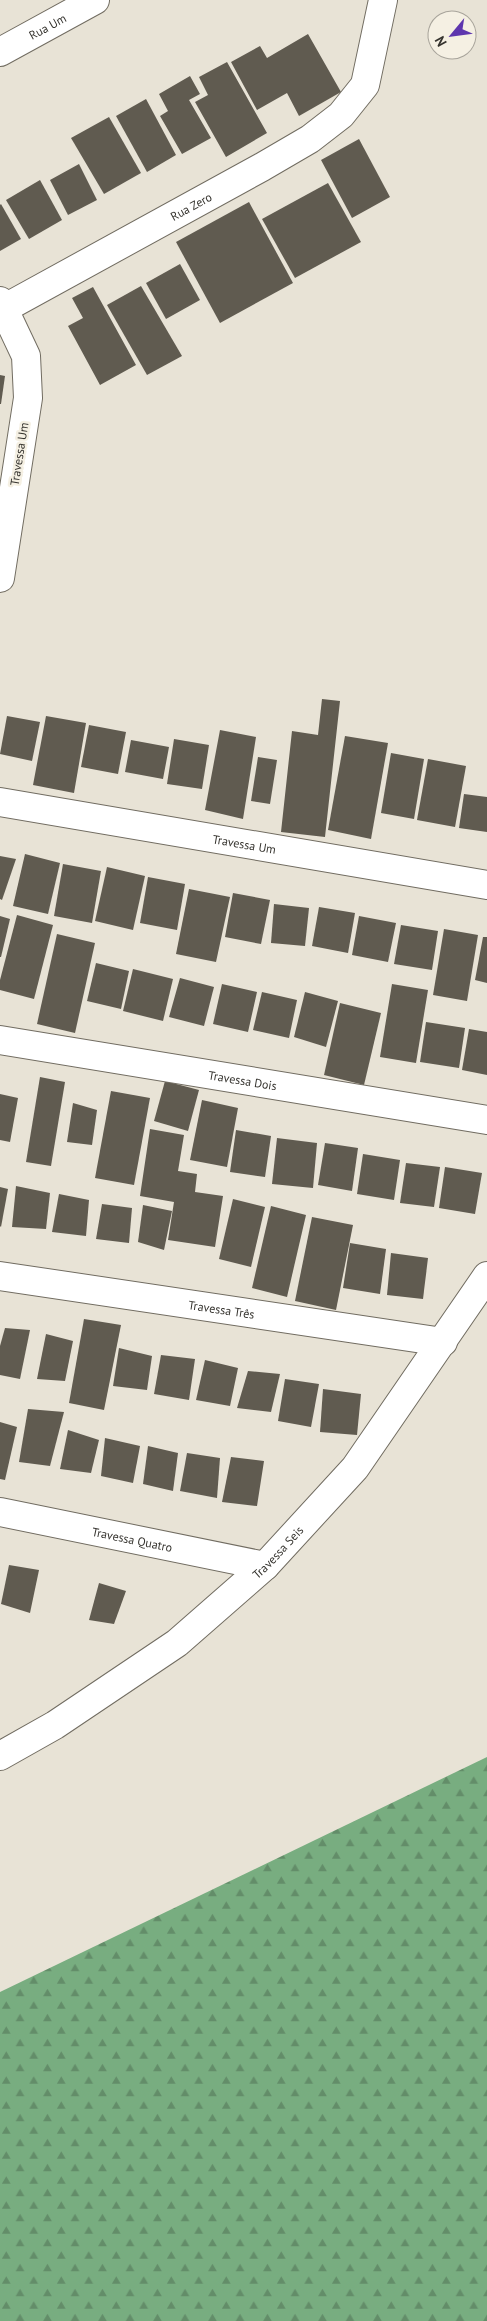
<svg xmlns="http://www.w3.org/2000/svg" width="487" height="2321" viewBox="0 0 487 2321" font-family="'PT Sans',sans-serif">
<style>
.forest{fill:url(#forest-firs)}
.building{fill:#605b50}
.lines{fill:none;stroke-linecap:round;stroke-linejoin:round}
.minor-casing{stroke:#716c61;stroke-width:30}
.minor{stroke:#fff;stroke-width:28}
.labels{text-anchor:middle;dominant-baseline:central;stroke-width:5;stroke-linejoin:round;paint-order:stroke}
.street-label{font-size:12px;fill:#35332e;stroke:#f5f0e3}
</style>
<defs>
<pattern id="forest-firs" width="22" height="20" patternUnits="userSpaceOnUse" patternTransform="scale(1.25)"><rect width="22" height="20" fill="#78ad80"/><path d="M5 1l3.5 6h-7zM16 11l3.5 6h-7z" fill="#638d69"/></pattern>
</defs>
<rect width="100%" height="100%" fill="#e8e3d6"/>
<!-- forest -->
<path class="forest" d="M 487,1757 L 487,2321 L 0,2321 L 0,1992 Z"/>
<!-- building -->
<g class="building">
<path d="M 308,34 L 341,92 L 299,116 L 287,93 L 257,110 L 231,62 L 260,46 L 267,58 Z"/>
<path d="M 227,62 L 267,133 L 226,157 L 195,102 L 208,95 L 199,77 Z"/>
<path d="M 190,76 L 200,94 L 189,100 L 211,138 L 182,154 L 160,116 L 168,111 L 159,94 Z"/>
<path d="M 146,99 L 176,155 L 147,172 L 116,116 Z"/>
<path d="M 109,117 L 141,173 L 104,194 L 71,138 Z"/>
<path d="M 359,139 L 390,197 L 352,218 L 321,160 Z"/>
<path d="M 79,164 L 97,200 L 68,215 L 50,180 Z"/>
<path d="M 40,180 L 62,220 L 29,239 L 6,200 Z"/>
<path d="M 328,183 L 361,242 L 295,278 L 262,219 Z"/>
<path d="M 249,202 L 293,283 L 220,323 L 176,242 Z"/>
<path d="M 1,204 L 21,239 L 0,251 L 0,205 Z"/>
<path d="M 180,264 L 200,300 L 166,319 L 146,283 Z"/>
<path d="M 141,286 L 182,356 L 147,375 L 107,305 Z"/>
<path d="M 93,287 L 136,365 L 100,385 L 68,326 L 83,318 L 72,298 Z"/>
<path d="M 0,375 L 5,376 L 1,404 L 0,404 Z"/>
<path d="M 322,699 L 340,701 L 325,837 L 281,832 L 292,731 L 318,735 Z"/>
<path d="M 7,716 L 40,722 L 32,761 L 0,754 Z"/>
<path d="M 46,716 L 86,723 L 74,793 L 33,785 Z"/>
<path d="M 89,725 L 126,732 L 118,774 L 81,767 Z"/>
<path d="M 220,730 L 256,737 L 243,819 L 205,810 Z"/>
<path d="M 345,736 L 388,743 L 371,839 L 328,830 Z"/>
<path d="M 174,739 L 209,745 L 202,789 L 167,784 Z"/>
<path d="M 131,740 L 169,747 L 163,779 L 125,772 Z"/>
<path d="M 391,753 L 424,759 L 414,819 L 381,813 Z"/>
<path d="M 258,757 L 277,760 L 270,804 L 251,801 Z"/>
<path d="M 428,759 L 466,766 L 455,827 L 417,820 Z"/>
<path d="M 464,794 L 487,797 L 487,832 L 459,828 Z"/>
<path d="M 25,854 L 60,863 L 48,914 L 13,906 Z"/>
<path d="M 0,856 L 16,859 L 2,900 L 0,899 Z"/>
<path d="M 63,864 L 101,871 L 92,923 L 54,916 Z"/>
<path d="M 107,867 L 145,876 L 133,930 L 95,921 Z"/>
<path d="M 148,877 L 185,884 L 177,930 L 140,923 Z"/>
<path d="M 189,889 L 230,897 L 216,962 L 176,954 Z"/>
<path d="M 233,893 L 270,900 L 261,944 L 225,937 Z"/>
<path d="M 274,904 L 309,908 L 305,946 L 271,943 Z"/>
<path d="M 319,907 L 355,913 L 348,953 L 312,946 Z"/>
<path d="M 17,915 L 53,925 L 34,999 L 0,990 L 0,980 Z"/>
<path d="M 0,916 L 10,919 L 1,957 L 0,957 Z"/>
<path d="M 359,916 L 396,923 L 388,962 L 352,955 Z"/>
<path d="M 401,925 L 438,931 L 432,970 L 394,964 Z"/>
<path d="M 444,929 L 478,935 L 467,1001 L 433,995 Z"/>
<path d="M 57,934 L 95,943 L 75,1033 L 37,1024 Z"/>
<path d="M 483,937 L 487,937 L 487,983 L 475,980 Z"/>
<path d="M 96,963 L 129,971 L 121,1009 L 87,1001 Z"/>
<path d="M 133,969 L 173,979 L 163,1021 L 123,1011 Z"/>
<path d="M 180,978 L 214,987 L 204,1026 L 169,1017 Z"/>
<path d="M 222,984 L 257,992 L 248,1032 L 213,1024 Z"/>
<path d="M 392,984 L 428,990 L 416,1063 L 380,1057 Z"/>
<path d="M 262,992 L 297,1000 L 289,1038 L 253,1030 Z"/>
<path d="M 305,992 L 338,1001 L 326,1047 L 294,1037 Z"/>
<path d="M 340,1003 L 381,1013 L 364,1085 L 324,1075 Z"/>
<path d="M 426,1022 L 465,1028 L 459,1068 L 420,1062 Z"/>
<path d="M 469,1029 L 487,1032 L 487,1075 L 462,1070 Z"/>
<path d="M 40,1077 L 65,1082 L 51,1166 L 26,1162 Z"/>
<path d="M 165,1081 L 199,1090 L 188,1131 L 154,1121 Z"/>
<path d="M 111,1091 L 150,1098 L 134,1185 L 95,1178 Z"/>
<path d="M 0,1094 L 18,1098 L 10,1142 L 0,1140 Z"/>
<path d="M 202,1100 L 238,1108 L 227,1167 L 190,1160 Z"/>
<path d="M 73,1103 L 97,1110 L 92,1145 L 67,1142 Z"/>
<path d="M 150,1129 L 184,1135 L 178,1171 L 197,1174 L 195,1192 L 223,1196 L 215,1247 L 168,1240 L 174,1202 L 140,1196 Z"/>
<path d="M 236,1130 L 271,1136 L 265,1177 L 230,1172 Z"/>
<path d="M 277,1138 L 317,1143 L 313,1188 L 272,1184 Z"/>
<path d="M 325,1143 L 358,1148 L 352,1191 L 318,1185 Z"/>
<path d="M 363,1154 L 400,1160 L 394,1200 L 357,1194 Z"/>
<path d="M 406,1163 L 440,1167 L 434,1207 L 400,1203 Z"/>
<path d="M 445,1167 L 482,1173 L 475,1214 L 439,1208 Z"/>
<path d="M 16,1186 L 50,1193 L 46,1229 L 12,1227 Z"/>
<path d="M 0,1187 L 8,1189 L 1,1227 L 0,1226 Z"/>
<path d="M 59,1194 L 89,1200 L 86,1236 L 52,1232 Z"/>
<path d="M 233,1199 L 265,1207 L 251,1267 L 219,1259 Z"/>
<path d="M 102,1204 L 132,1208 L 129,1243 L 96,1239 Z"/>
<path d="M 143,1205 L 172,1211 L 164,1250 L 138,1242 Z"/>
<path d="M 271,1206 L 306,1215 L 287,1297 L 252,1288 Z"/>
<path d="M 312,1217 L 353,1225 L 336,1310 L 295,1301 Z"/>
<path d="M 350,1243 L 386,1249 L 380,1294 L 343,1288 Z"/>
<path d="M 391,1253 L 428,1258 L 423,1299 L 387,1295 Z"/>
<path d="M 84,1319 L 121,1325 L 104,1410 L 69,1403 Z"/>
<path d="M 5,1328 L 30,1330 L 20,1379 L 0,1375 L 0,1346 Z"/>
<path d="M 46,1334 L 73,1341 L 65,1381 L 37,1379 Z"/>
<path d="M 119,1348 L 152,1356 L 147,1390 L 113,1386 Z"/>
<path d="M 161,1355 L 195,1359 L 189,1400 L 154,1394 Z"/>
<path d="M 205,1360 L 238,1368 L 230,1406 L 196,1400 Z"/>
<path d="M 248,1371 L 280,1374 L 271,1412 L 237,1408 Z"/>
<path d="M 285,1379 L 319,1384 L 311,1427 L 278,1421 Z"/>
<path d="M 323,1389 L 361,1394 L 357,1435 L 320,1432 Z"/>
<path d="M 28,1409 L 64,1412 L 50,1466 L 19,1462 Z"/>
<path d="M 0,1422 L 17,1427 L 5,1480 L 0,1479 Z"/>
<path d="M 68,1430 L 99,1440 L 91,1473 L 60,1469 Z"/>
<path d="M 105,1438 L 140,1446 L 133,1483 L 101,1476 Z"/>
<path d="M 148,1446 L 178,1453 L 173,1491 L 143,1484 Z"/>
<path d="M 187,1453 L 220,1458 L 217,1498 L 180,1491 Z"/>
<path d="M 231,1457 L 264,1461 L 257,1506 L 222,1502 Z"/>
<path d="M 9,1565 L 39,1570 L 30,1613 L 1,1604 Z"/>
<path d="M 99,1583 L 126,1591 L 114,1624 L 89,1620 Z"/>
</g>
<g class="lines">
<!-- minor casing -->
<g class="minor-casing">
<g id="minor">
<path id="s1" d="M 0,52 L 95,0"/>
<path d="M 0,301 L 26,356 L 28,398 L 0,578"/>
<path id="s2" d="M 5,308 L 262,167 L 310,139 L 341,115 L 365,85 L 383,0"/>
<path id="s3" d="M 0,802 L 487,885"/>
<path id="s4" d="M 0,1040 L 487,1120"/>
<path id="s5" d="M 0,1276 L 443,1342"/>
<path id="s6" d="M 0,1512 L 265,1566"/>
<path id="s7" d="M 0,1756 L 55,1725 L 177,1643 L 265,1566 L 355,1468 L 487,1276"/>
</g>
</g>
<!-- minor -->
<use href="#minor" class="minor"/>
</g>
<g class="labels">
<!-- street labels -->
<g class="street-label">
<text stroke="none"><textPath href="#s1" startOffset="54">Rua Um</textPath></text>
<text stroke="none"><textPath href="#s2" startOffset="212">Rua Zero</textPath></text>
<text transform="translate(19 454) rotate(-81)">Travessa Um</text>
<text stroke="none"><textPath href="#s3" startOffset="248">Travessa Um</textPath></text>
<text stroke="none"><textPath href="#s4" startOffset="246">Travessa Dois</textPath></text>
<text stroke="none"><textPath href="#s5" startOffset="224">Travessa Três</textPath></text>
<text stroke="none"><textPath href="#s6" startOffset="135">Travessa Quatro</textPath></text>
<text stroke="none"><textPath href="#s7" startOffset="346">Travessa Seis</textPath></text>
</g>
</g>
<!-- north arrow -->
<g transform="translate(452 35) rotate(241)"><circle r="24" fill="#f5f0e3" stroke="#a8a49b"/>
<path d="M0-4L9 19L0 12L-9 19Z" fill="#5e36ae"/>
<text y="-8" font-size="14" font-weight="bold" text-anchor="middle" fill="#35332e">N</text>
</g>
</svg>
